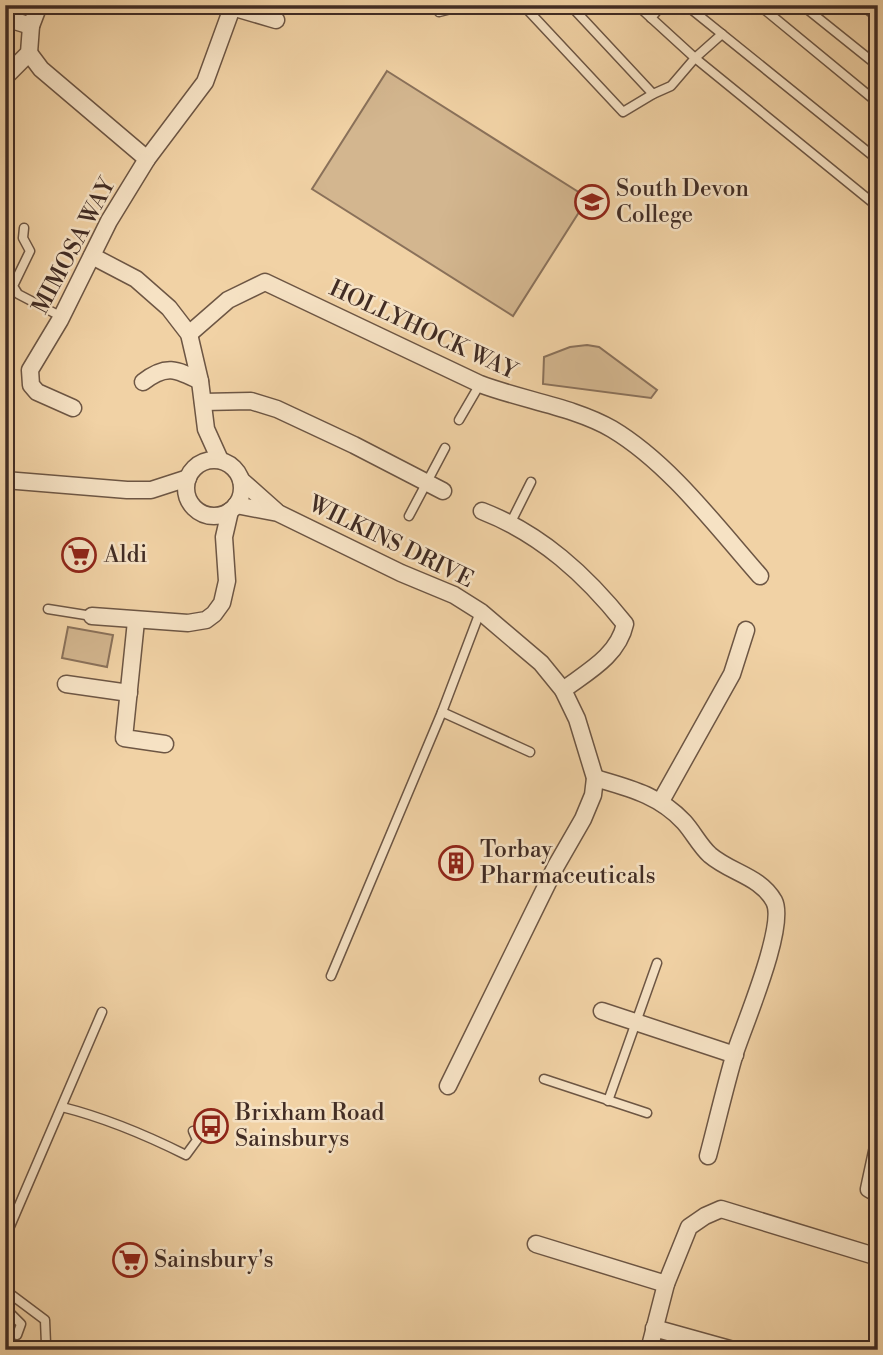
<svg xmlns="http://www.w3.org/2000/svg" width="883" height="1355" viewBox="0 0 883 1355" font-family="'Libre Bodoni',serif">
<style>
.green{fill:#d3b68f;stroke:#8a715a;stroke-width:2}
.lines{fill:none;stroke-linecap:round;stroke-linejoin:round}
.lane-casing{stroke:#6d5644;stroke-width:11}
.street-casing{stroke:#6d5644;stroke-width:19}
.lane{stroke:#f6e2c4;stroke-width:8}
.street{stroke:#f6e2c4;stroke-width:16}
.labels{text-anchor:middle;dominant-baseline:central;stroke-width:5;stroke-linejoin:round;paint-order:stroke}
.poi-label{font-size:23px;fill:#412c24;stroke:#f6e2c4;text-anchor:start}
.street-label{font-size:23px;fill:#412c24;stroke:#f6e2c4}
</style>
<rect width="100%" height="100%" fill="#f1d2a5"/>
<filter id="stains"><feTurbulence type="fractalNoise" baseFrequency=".00286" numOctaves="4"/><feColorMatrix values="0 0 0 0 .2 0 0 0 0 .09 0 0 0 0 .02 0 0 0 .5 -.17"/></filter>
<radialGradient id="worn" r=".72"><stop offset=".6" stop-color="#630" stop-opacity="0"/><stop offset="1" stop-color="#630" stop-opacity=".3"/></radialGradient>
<!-- green -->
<g class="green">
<path d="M 387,71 L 588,198 L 513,316 L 312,189 Z"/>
<path d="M 587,345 L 599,347 L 657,390 L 651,398 L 543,384 L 544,357 L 570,347 Z"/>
<path d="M 68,627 L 113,635 L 107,667 L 62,658 Z"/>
</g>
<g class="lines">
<!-- lane casing -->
<g class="lane-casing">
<g id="lane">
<path d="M 523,5 L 623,112 L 653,94 L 671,86 L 695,58 L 722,34"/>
<path d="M 570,5 L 653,94"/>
<path d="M 637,5 L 695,58 L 878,207"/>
<path d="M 686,5 L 878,160"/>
<path d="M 759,5 L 878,103"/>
<path d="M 802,5 L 878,66"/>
<path d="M 862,5 L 878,18"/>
<path d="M 439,12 L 447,10 L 451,5"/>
<path d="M 651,18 L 662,5"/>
<path d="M 24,228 L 23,238 L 30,251 L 13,286 L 18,294 L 62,317"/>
<path d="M 459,420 L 480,384"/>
<path d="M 409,516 L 445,448"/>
<path d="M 511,522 L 531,482"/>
<path d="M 48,609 L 92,616"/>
<path d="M 442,712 L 530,752"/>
<path d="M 331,976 L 442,712 L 480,612"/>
<path d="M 544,1079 L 647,1113"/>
<path d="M 608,1101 L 657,963"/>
<path d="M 62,1107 C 106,1118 146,1135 186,1155 L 197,1140 L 193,1131"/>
<path d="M 5,1238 L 102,1012"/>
<path d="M 5,1290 L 45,1320 L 46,1344 L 43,1350"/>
<path d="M 5,1308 L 21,1324 L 17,1335"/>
</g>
</g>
<!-- street casing -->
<g class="street-casing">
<g id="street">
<path d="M 225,5 L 276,20"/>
<path d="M 5,18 L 31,26"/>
<path d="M 29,53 L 41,69 L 147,159"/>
<path d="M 5,77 L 29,53 L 31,26 L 39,5"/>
<path d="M 92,256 L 136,279 L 169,308 L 189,334 L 200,381 L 206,429 L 220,460"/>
<path d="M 189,334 L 228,300 L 265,282 L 480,384 C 522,400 574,407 612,429 C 669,463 716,526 760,576"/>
<path d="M 143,382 C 166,364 176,369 200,381"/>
<path d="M 203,402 L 251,401 L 277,409 L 354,445 L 443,491"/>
<path d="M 73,408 L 37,392 L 31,385 L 30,370 L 60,320 L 109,221 L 147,159 L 205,82 L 232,8"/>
<circle cx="214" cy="488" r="28"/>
<path d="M 5,480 L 127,490 L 151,490 L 188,478"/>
<path d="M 241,480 L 276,511"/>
<path d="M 236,505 L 278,513 L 401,573 L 454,595 L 481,612 L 541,663 L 563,690 L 577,719 L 595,778 L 593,795 L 583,819 L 556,866 L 448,1086"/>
<path d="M 482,511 C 541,534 586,575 625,624 C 618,656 587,672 563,690"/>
<path d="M 92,616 L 188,623 L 206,620 L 214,614 L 222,603 L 227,581 L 224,537 L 230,511"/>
<path d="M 136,621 L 124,738 L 165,744"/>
<path d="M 66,684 L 129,693"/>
<path d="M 595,778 C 629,788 659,795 684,822 C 693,832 700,846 710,855 C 731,873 760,876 774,901 C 787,925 744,1025 735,1053 C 725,1087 717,1122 708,1156"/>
<path d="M 661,801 L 732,674 L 746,630"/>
<path d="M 602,1011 L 735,1055"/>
<path d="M 878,1147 L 869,1189 L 878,1194"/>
<path d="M 536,1244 L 666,1284"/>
<path d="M 654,1328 L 733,1350"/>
<path d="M 649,1350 L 666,1284 L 689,1227 L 705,1216 L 721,1209 L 878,1257"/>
</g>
</g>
<!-- lane -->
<use href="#lane" class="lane"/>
<!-- street -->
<use href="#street" class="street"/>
</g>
<!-- icons -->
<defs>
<g id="university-ring" transform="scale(1.75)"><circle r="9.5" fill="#f6e2c4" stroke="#8f2418" stroke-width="1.5"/><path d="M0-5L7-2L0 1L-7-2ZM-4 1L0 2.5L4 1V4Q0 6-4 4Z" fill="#8f2418"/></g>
<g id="supermarket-ring" transform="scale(1.75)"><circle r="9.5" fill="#f6e2c4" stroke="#8f2418" stroke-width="1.5"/><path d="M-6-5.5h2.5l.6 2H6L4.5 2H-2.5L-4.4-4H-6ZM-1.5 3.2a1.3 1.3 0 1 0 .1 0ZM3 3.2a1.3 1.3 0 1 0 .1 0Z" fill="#8f2418"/></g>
<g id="building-ring" transform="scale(1.75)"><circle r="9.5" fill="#f6e2c4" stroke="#8f2418" stroke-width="1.5"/><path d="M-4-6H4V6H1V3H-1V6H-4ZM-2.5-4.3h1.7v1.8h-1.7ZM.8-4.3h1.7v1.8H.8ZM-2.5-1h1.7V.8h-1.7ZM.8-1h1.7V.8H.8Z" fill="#8f2418"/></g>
<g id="bus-ring" transform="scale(1.75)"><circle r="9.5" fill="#f6e2c4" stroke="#8f2418" stroke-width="1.5"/><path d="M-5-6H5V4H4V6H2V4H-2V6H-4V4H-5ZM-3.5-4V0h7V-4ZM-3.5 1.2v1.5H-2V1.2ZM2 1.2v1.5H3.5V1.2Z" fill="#8f2418"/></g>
</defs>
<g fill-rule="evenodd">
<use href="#university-ring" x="592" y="202"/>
<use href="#supermarket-ring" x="79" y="555"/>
<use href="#building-ring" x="456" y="863"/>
<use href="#bus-ring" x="211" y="1126"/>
<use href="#supermarket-ring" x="130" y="1260"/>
</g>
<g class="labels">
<!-- poi labels -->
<g class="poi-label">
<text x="616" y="189">South Devon<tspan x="616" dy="26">College</tspan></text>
<text x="104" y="555">Aldi</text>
<text x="480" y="850">Torbay<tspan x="480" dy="26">Pharmaceuticals</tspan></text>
<text x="235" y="1113">Brixham Road<tspan x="235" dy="26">Sainsburys</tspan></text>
<text x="154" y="1260">Sainsbury's</text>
</g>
<!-- street labels -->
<g class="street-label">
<text transform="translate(74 246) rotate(-62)">MIMOSA WAY</text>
<text transform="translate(423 330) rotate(25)">HOLLYHOCK WAY</text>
<text transform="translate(391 542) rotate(26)">WILKINS DRIVE</text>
</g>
</g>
<!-- margin -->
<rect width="883" height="1355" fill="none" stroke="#f1d2a5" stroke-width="28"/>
<rect x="7" y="7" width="869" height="1341" fill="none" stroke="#412c24" stroke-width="3.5"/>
<rect x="14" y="14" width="855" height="1327" fill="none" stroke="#412c24" stroke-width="2"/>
<rect width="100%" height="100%" filter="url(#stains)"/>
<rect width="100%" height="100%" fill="url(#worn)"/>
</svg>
